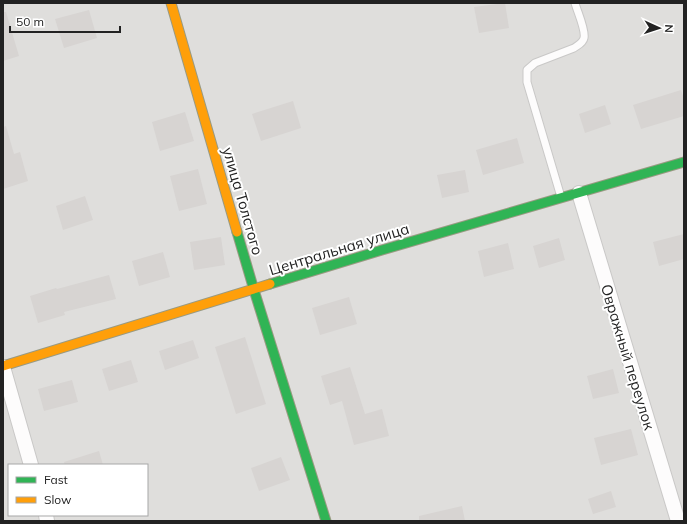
<svg xmlns="http://www.w3.org/2000/svg" width="687" height="524" viewBox="0 0 687 524" font-family="Mulish,sans-serif">
<style>
.residential{fill:#dfdedc;fill-rule:evenodd}
.building{fill:#d7d4d2}
.lines{fill:none;stroke-linecap:round;stroke-linejoin:round}
.lane-casing{stroke:#c9c8c7;stroke-width:9}
.street-casing{stroke:#c9c8c7;stroke-width:16}
.fast-casing{stroke:#999a82;stroke-width:11}
.slow-casing{stroke:#999a82;stroke-width:11}
.lane{stroke:#fdfcfc;stroke-width:7}
.street{stroke:#fdfcfc;stroke-width:14}
.fast{stroke:#30b455;stroke-width:9}
.slow{stroke:#ff9f0a;stroke-width:9}
.labels{text-anchor:middle;dominant-baseline:central;stroke-width:4;stroke-linejoin:round;paint-order:stroke}
.street-label{font-size:15px;fill:#222;stroke:#fff}
</style>
<rect width="100%" height="100%" fill="#f0eeeb"/>
<!-- residential -->
<path class="residential" d="M 3,3 L 684,3 L 684,521 L 3,521 ZM 9,465 L 147,465 L 147,515 L 9,515 Z"/>
<!-- building -->
<g class="building">
<path d="M 505,3 L 509,28 L 479,33 L 474,7 Z"/>
<path d="M 89,10 L 97,38 L 64,48 L 55,19 Z"/>
<path d="M 3,12 L 6,12 L 19,56 L 3,61 Z"/>
<path d="M 681,90 L 684,99 L 684,116 L 641,129 L 633,105 Z"/>
<path d="M 293,101 L 301,128 L 261,141 L 252,114 Z"/>
<path d="M 605,105 L 611,124 L 585,133 L 579,114 Z"/>
<path d="M 185,112 L 194,141 L 160,151 L 152,122 Z"/>
<path d="M 6,126 L 14,154 L 20,152 L 28,181 L 3,189 L 3,127 Z"/>
<path d="M 517,138 L 524,163 L 483,175 L 476,150 Z"/>
<path d="M 198,169 L 207,204 L 179,211 L 170,176 Z"/>
<path d="M 465,170 L 469,192 L 442,198 L 437,175 Z"/>
<path d="M 85,196 L 93,220 L 63,230 L 56,206 Z"/>
<path d="M 684,234 L 684,259 L 659,266 L 653,242 Z"/>
<path d="M 221,237 L 225,265 L 194,270 L 190,242 Z"/>
<path d="M 559,238 L 565,260 L 539,268 L 533,246 Z"/>
<path d="M 508,243 L 514,269 L 484,277 L 478,251 Z"/>
<path d="M 163,252 L 170,277 L 139,286 L 132,261 Z"/>
<path d="M 109,275 L 116,299 L 64,312 L 65,315 L 38,323 L 30,296 L 56,288 L 57,289 Z"/>
<path d="M 349,297 L 357,324 L 320,335 L 312,308 Z"/>
<path d="M 245,337 L 266,404 L 236,414 L 215,347 Z"/>
<path d="M 193,340 L 199,358 L 165,370 L 159,351 Z"/>
<path d="M 131,360 L 138,382 L 109,391 L 102,369 Z"/>
<path d="M 350,367 L 365,414 L 382,409 L 389,436 L 354,445 L 342,401 L 330,405 L 321,376 Z"/>
<path d="M 613,369 L 619,393 L 593,399 L 587,376 Z"/>
<path d="M 72,380 L 78,402 L 44,411 L 38,389 Z"/>
<path d="M 631,429 L 638,455 L 601,465 L 594,438 Z"/>
<path d="M 99,451 L 103,465 L 65,465 L 64,462 Z"/>
<path d="M 281,457 L 290,480 L 259,491 L 251,468 Z"/>
<path d="M 611,491 L 616,507 L 593,514 L 588,499 Z"/>
<path d="M 462,506 L 465,521 L 419,521 L 419,516 Z"/>
</g>
<g class="lines">
<!-- lane casing -->
<g class="lane-casing">
<path id="lane" d="M 561,197 L 527,82 L 527,70 L 535,63 L 574,48 C 578,45 583,43 584,38 C 586,30 577,11 575,3"/>
</g>
<!-- street casing -->
<g class="street-casing">
<g id="street">
<path d="M 579,193 L 678,521"/>
<path d="M 3,367 L 31,465"/>
<path d="M 46,515 L 47,521"/>
</g>
</g>
<!-- fast casing -->
<g class="fast-casing">
<g id="fast">
<path d="M 237,232 L 254,290 L 326,521"/>
<path d="M 270,284 L 382,250 L 684,162"/>
</g>
</g>
<!-- slow casing -->
<g class="slow-casing">
<g id="slow">
<path d="M 171,3 L 237,232"/>
<path d="M 3,366 L 270,284"/>
</g>
</g>
<!-- lane -->
<use href="#lane" class="lane"/>
<!-- street -->
<use href="#street" class="street"/>
<!-- fast -->
<use href="#fast" class="fast"/>
<!-- slow -->
<use href="#slow" class="slow"/>
</g>
<g class="labels">
<!-- street labels -->
<g class="street-label">
<text transform="translate(243 201) rotate(74)">улица Толстого</text>
<text transform="translate(339 249) rotate(-17)">Центральная улица</text>
<text transform="translate(628 357) rotate(73)">Овражный переулок</text>
</g>
</g>
<!-- border -->
<rect width="687" height="524" fill="none" stroke="#222222" stroke-width="8"/>
<!-- legend -->
<rect x="8" y="464" width="140" height="52" fill="#ffffff" stroke="#a7a7a7"/>
<rect x="16" y="477" width="20" height="6" fill="#30b455" stroke="#a7a7a7"/>
<text x="44" y="484" font-size="12" fill="#222222">Fast</text>
<rect x="16" y="497" width="20" height="6" fill="#ff9f0a" stroke="#a7a7a7"/>
<text x="44" y="504" font-size="12" fill="#222222">Slow</text>
<!-- north arrow -->
<g transform="translate(659 28) rotate(93)" stroke="#ffffff" stroke-width="3" paint-order="stroke">
<path d="M0-3L7 15L0 10L-7 15Z" fill="#222222"/>
<text y="-6" font-size="11" font-weight="bold" text-anchor="middle" fill="#222222">N</text>
</g>
<!-- scale -->
<path d="M10 26v6h110v-6" fill="none" stroke="#222222" stroke-width="2"/>
<text x="16" y="26" font-size="12" fill="#222222" stroke="#ffffff" stroke-width="3" paint-order="stroke">50 m</text>
</svg>
